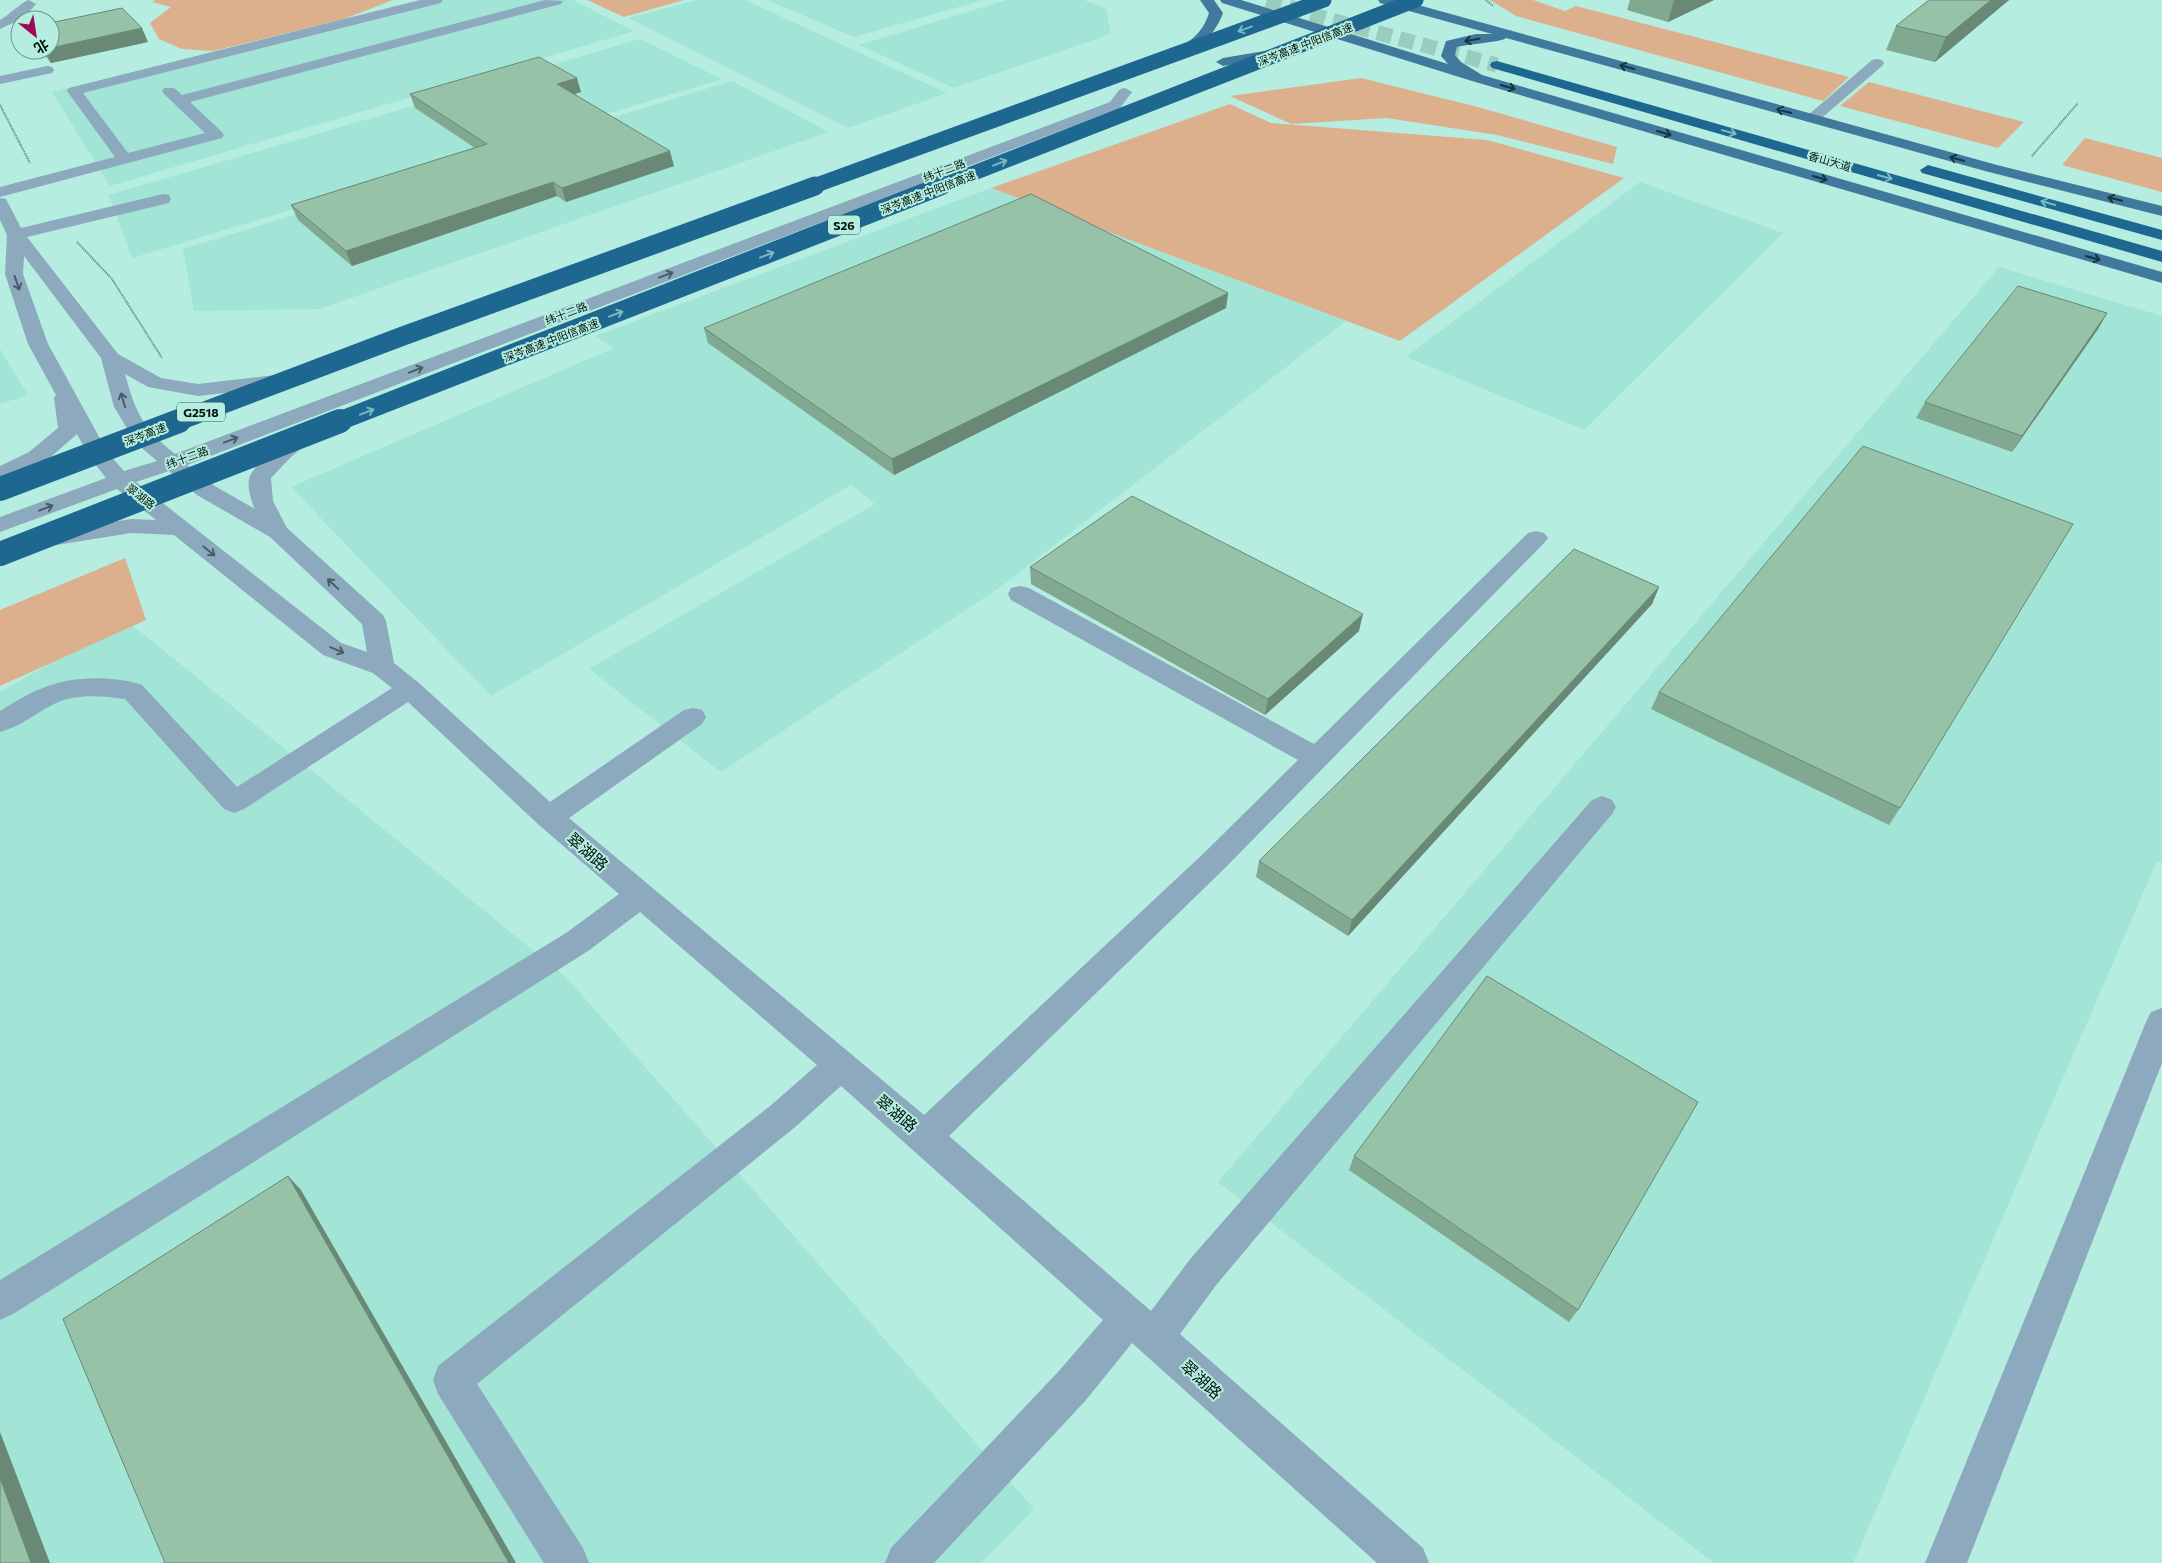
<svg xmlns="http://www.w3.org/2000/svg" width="2162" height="1563" viewBox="0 0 2162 1563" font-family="Commissioner,'Noto Sans SC',sans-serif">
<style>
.built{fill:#a2e4d5}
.green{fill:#dcaf8d}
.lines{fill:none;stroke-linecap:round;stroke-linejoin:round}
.highway-tunnel{stroke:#9acdc0;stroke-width:15;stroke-dasharray:15 8;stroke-linecap:butt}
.path{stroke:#577c72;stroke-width:2;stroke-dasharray:1 1;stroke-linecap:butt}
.minor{fill:#8ca9bd;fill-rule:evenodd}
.major{fill:#40799c;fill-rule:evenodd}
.highway{fill:#1d6790;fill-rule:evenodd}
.highway-bridge-far2{stroke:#1d6790;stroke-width:15}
.highway-bridge-far1{stroke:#1d6790;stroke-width:19}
.highway-bridge{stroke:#1d6790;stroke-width:24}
.wall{fill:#81a890}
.shaded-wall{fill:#698876}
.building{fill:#96c3a8;stroke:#698876}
.oneway{stroke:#78b8c0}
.oneway2{stroke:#16363f}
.oneway3{stroke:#465e65}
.labels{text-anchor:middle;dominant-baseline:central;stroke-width:4;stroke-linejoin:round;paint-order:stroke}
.far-street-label{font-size:11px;fill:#00120d;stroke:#b5eee0}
.shield{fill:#b5eee0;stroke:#36544c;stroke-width:1}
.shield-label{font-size:12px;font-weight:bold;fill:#00120d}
.near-street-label{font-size:16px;fill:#00120d;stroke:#b5eee0}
</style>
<rect width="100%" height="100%" fill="#b5eee0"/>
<!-- built -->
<g class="built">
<path d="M 426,0 L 573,0 L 634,31 L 110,186 L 52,92 Z"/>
<path d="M 698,0 L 745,0 L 947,93 L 848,128 L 628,18 Z"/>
<path d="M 767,0 L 983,0 L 854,37 Z"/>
<path d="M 1007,0 L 1084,0 L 1106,9 L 1111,34 L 954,88 L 859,45 Z"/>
<path d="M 640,39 L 722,79 L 132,258 L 109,195 Z"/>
<path d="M 732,81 L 829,132 L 319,309 L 194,311 L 183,249 Z"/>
<path d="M 1640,182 L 1783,233 L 1584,430 L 1406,357 Z"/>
<path d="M 991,188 L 1346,321 L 996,590 L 721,772 L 589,669 L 875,504 L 851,485 L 491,696 L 291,487 L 614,348 L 595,336 Z"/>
<path d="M 1999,267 L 2162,316 L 2162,863 L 2157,861 L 1853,1563 L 1714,1563 L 1218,1182 Z"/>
<path d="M 0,349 L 28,395 L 0,404 Z"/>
<path d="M 126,620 L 566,977 L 1034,1509 L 981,1563 L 0,1563 L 0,692 Z"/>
</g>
<!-- green -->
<g class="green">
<path d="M 155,0 L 393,0 L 344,19 L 213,51 L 182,49 L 159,39 L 150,23 L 171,7 L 152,2 Z"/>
<path d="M 587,0 L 684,0 L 624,17 Z"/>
<path d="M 1490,0 L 1533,0 L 1565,11 L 1576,6 L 1849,77 L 1823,101 L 1516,16 Z"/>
<path d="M 1361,78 L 1478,107 L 1617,147 L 1613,164 L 1497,135 L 1387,118 L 1291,124 L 1230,96 Z"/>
<path d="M 1869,82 L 2024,122 L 1998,148 L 1840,106 Z"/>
<path d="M 1230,104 L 1271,123 L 1487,140 L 1624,178 L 1400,341 L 991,188 Z"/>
<path d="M 2085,138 L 2162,158 L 2162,192 L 2062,165 Z"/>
<path d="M 125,558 L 146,620 L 0,686 L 0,610 Z"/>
</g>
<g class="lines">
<!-- highway-tunnel -->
<path class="highway-tunnel" d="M 1267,0 L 1327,19 L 1497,65"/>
<!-- path -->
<g class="path">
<path d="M 1486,0 L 1493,6"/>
<path d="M 0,105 L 30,163"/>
<path d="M 2032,156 L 2078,103"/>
<path d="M 77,242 L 112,279 L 162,358"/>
</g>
<!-- minor -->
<g class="minor">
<path d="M 29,0 L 36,4 L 24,18 L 0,29 L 0,20 C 9,15 23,1 29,0 Z"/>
<path d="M 420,0 L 443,0 L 441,3 L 83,93 L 128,153 L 205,133 L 164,94 L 162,91 L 164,88 L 174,88 L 182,95 L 545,0 L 563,1 L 561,4 L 190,102 L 222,132 L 224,135 L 222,138 L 0,197 L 0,187 L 115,157 L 67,91 L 69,88 Z"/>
<path d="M 1877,59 L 1882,60 L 1884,63 L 1882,66 L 1817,122 L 1807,122 L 1804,119 L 1807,116 L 1872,60 Z"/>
<path d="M 47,66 L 52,67 L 54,70 L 52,73 L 0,84 L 0,76 Z"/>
<path d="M 1125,88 L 1132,92 L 1120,108 L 187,465 L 213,485 L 255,509 C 251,501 246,485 250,476 C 255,464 286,436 297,431 C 303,428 307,429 312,431 L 316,435 L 290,458 L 271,478 L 273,501 L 287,528 L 383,615 L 386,621 L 394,663 L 419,683 L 550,802 L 684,710 L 693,708 L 702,710 L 706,717 L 702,724 L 569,818 L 924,1115 L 1205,852 L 1298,760 L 1011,600 L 1008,594 L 1011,588 L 1020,586 L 1029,588 L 1314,744 L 1528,533 L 1536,531 L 1544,533 L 1548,538 L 1544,543 L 1225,868 L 949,1136 L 1151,1311 L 1191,1258 L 1592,800 L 1602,796 L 1612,800 L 1616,807 L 1612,814 L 1217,1284 L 1180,1334 L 1423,1548 L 1429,1563 L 1377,1563 L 1132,1343 L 1086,1400 L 934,1563 L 885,1563 L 891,1548 L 1058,1372 L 1103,1320 L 841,1086 L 794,1128 L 477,1384 L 583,1548 L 589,1563 L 544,1563 L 438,1394 L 433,1380 L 438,1366 L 770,1106 L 817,1065 L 640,912 L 588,951 L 13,1314 L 0,1320 L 0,1280 L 566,933 L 619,894 L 539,825 L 408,702 L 244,809 L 234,813 L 224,809 L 125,699 C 102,696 74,693 52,705 C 35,714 19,727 0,732 L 0,711 C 12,704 25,695 38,690 C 69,676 110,675 142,685 L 237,787 L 392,688 L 373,673 L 323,655 L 174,535 L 131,533 L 44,547 L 36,545 L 32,540 L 36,535 L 44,533 L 131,519 L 156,520 L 117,489 L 0,532 L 0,517 L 106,478 L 88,455 L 77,434 L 45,462 L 0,481 L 0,466 L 29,452 L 58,428 L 54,398 L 56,395 L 28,344 L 5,274 L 7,235 L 0,220 L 0,198 L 6,199 L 21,228 L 163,194 L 169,195 L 171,199 L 169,203 L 27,237 L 118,354 L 161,378 L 198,384 L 284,374 L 291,376 L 294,380 L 291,384 L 284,386 L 198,396 L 148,387 L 125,374 C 136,414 143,428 175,454 L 1110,102 L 1120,89 ZM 24,256 L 101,358 L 114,407 L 136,443 L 157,461 L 124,471 L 108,453 L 48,344 L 23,274 ZM 169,471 L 197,495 L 270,537 L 362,624 L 367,652 L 341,643 L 136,482 Z"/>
<path d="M 2162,1008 L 2162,1063 L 1967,1563 L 1925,1563 L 2146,1022 L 2151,1012 Z"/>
</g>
<!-- major -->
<g class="major">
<path d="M 1200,0 L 1214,0 L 1223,13 C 1217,31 1192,64 1170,59 L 1168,56 L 1170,53 C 1189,42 1202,35 1209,13 Z"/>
<path d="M 1220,0 L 1241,0 L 1448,64 L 1441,56 L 1446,41 L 1476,34 L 1492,34 L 1380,3 L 1378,0 L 1400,0 L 1997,165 L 2162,206 L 2162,216 L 1985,171 L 1506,38 C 1503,42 1467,44 1457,47 L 1455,55 L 1461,62 L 1482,75 L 2162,272 L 2162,283 L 1472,81 L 1222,3 Z"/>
<path d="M 1288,47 L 1293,48 L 1295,51 L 1293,54 L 1223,66 L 1216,62 L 1223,58 Z"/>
</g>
<!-- highway -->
<g class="highway">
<path d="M 1497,61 L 2162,251 L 2162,262 L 1492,68 L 1490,65 L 1492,62 Z"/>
<path d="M 1928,165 L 2162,230 L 2162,240 L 1922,173 L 1920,170 Z"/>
</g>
<!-- highway-bridge-far2 -->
<g class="highway-bridge-far2">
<path d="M 811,187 L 1324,0"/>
<path d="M 938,187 L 1416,0"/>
</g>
<!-- highway-bridge-far1 -->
<g class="highway-bridge-far1">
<path d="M 176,422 L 403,336 L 815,186"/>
<path d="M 337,422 L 941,186"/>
</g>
<!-- highway-bridge -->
<g class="highway-bridge">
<path d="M 0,489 L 179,421"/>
<path d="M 0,554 L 340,421"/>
</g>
</g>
<!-- wall -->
<g class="wall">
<path d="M 1630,0 L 1714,0 L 1668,22 L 1627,10 Z"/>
<path d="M 1929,0 L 2009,0 L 1935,62 L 1886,50 L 1896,26 Z"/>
<path d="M 148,42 L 51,63 L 41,50 L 50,50 Z"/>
<path d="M 581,92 L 574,94 L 674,166 L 566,202 L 557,196 L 352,266 L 298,220 L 291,205 L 475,148 L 415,108 L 410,94 Z"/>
<path d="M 1228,293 L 1226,308 L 894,475 L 708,343 L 704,328 Z"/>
<path d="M 2107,313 L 2098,329 L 2012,452 L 1916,418 L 1925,402 Z"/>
<path d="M 1030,567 L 1359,631 L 1265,715 L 1031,584 Z"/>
<path d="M 1659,587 L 1652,604 L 1348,936 L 1256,877 L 1259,861 Z"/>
<path d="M 1659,692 L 1900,808 L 1889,825 L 1651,709 Z"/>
<path d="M 1354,1156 L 1578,1310 L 1569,1322 L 1349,1170 Z"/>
</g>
<!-- shaded-wall -->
<g class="shaded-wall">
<path d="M 1674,0 L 1714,0 L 1668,22 Z"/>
<path d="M 1991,0 L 2009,0 L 1935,62 L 1946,37 Z"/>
<path d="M 142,28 L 148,42 L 51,63 L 44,50 L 50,50 L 50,48 Z"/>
<path d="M 577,78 L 581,92 L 560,98 L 557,84 Z"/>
<path d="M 670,151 L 674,166 L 566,202 L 562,188 Z"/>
<path d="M 553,182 L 557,196 L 352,266 L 346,251 Z"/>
<path d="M 1228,293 L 1226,308 L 894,475 L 892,459 Z"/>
<path d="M 2107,313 L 2098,329 L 2012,452 L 2022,436 Z"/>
<path d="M 1659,587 L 1652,604 L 1348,936 L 1352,920 Z"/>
<path d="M 1363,614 L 1359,631 L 1265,715 L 1268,699 Z"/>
<path d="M 288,1176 L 301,1190 L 516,1563 L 509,1563 Z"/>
<path d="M 0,1432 L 50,1563 L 31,1563 L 0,1478 Z"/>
</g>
<!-- building -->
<g class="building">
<path d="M 1929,0 L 1991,0 L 1946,37 L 1896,26 Z"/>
<path d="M 122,8 L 142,28 L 50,48 L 50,23 Z"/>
<path d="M 539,57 L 577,78 L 557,84 L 670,151 L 562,188 L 553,182 L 346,251 L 291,205 L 487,144 L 410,94 Z"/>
<path d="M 1031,194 L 1228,293 L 892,459 L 704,328 Z"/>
<path d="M 2018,286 L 2107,313 L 2022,436 L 1925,402 Z"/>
<path d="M 1863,446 L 2073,524 L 1900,808 L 1659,692 Z"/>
<path d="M 1132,496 L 1363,614 L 1268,699 L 1030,567 Z"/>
<path d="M 1574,549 L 1659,587 L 1352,920 L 1259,861 Z"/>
<path d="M 1487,976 L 1698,1102 L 1578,1310 L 1354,1156 Z"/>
<path d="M 288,1176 L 509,1563 L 165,1563 L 63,1319 Z"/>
<path d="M 0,1478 L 31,1563 L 0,1563 Z"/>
</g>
<!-- one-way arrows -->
<defs><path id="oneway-shaft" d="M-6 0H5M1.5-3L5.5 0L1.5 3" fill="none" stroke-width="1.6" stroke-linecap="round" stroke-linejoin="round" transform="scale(1.25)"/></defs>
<g class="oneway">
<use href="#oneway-shaft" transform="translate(1245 29) rotate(160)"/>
<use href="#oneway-shaft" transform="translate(1729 132) rotate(16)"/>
<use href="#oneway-shaft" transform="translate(1000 163) rotate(-21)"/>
<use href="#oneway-shaft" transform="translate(1885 177) rotate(16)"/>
<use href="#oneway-shaft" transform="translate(2048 203) rotate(-164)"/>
<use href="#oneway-shaft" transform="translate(767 255) rotate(-21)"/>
<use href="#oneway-shaft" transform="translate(616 314) rotate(-21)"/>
<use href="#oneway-shaft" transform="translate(367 412) rotate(-21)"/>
</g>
<g class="oneway2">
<use href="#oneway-shaft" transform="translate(1472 40) rotate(170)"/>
<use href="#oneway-shaft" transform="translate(1627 67) rotate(-165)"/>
<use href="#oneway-shaft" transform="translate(1508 87) rotate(16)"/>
<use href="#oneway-shaft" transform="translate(1784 111) rotate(-165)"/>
<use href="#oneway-shaft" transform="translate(1664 133) rotate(16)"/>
<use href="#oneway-shaft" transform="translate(1957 159) rotate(-165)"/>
<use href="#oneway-shaft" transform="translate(1820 178) rotate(16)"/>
<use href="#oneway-shaft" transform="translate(2115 199) rotate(-166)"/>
<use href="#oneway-shaft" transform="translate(2093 258) rotate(16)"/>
</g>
<g class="oneway3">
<use href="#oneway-shaft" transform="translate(666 275) rotate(-21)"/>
<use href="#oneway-shaft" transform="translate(17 283) rotate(71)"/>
<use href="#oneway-shaft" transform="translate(416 370) rotate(-21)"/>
<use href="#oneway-shaft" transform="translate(123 400) rotate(-107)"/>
<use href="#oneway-shaft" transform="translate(231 440) rotate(-21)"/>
<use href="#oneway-shaft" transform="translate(46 508) rotate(-21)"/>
<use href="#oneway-shaft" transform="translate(209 551) rotate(39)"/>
<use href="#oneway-shaft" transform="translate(333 584) rotate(-137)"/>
<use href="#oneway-shaft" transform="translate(337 650) rotate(23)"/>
</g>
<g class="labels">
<!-- far-street labels -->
<g class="far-street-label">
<text transform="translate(1305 44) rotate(-21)">深岑高速 中阳信高速</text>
<text transform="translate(1830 161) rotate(16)">香山大道</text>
<text transform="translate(944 170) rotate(-21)">纬十二路</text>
<text transform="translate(928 192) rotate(-21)">深岑高速 中阳信高速</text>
<text transform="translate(566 313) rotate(-21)">纬十二路</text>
<text transform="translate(551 340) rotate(-21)">深岑高速 中阳信高速</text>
<text transform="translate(145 434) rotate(-21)">深岑高速</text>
<text transform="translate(187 457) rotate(-20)">纬十二路</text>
<text transform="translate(141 496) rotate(38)">翠湖路</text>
</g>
<!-- shield labels -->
<g class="shield">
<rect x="828" y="215.5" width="32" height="19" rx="4"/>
<rect x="177" y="402.5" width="48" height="19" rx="4"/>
</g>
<g class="shield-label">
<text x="844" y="225">S26</text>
<text x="201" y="412">G2518</text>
</g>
<!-- near-street labels -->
<g class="near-street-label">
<text transform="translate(588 851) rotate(41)">翠湖路</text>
<text transform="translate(897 1113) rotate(40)">翠湖路</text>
<text transform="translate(1202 1379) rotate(42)">翠湖路</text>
</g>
</g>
<!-- north arrow -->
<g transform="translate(35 35) rotate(150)"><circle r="24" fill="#b5eee0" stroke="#6d968c"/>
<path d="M0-4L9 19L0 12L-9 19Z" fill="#9d0a56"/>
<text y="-8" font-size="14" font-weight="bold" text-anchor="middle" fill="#00120d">北</text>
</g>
</svg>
